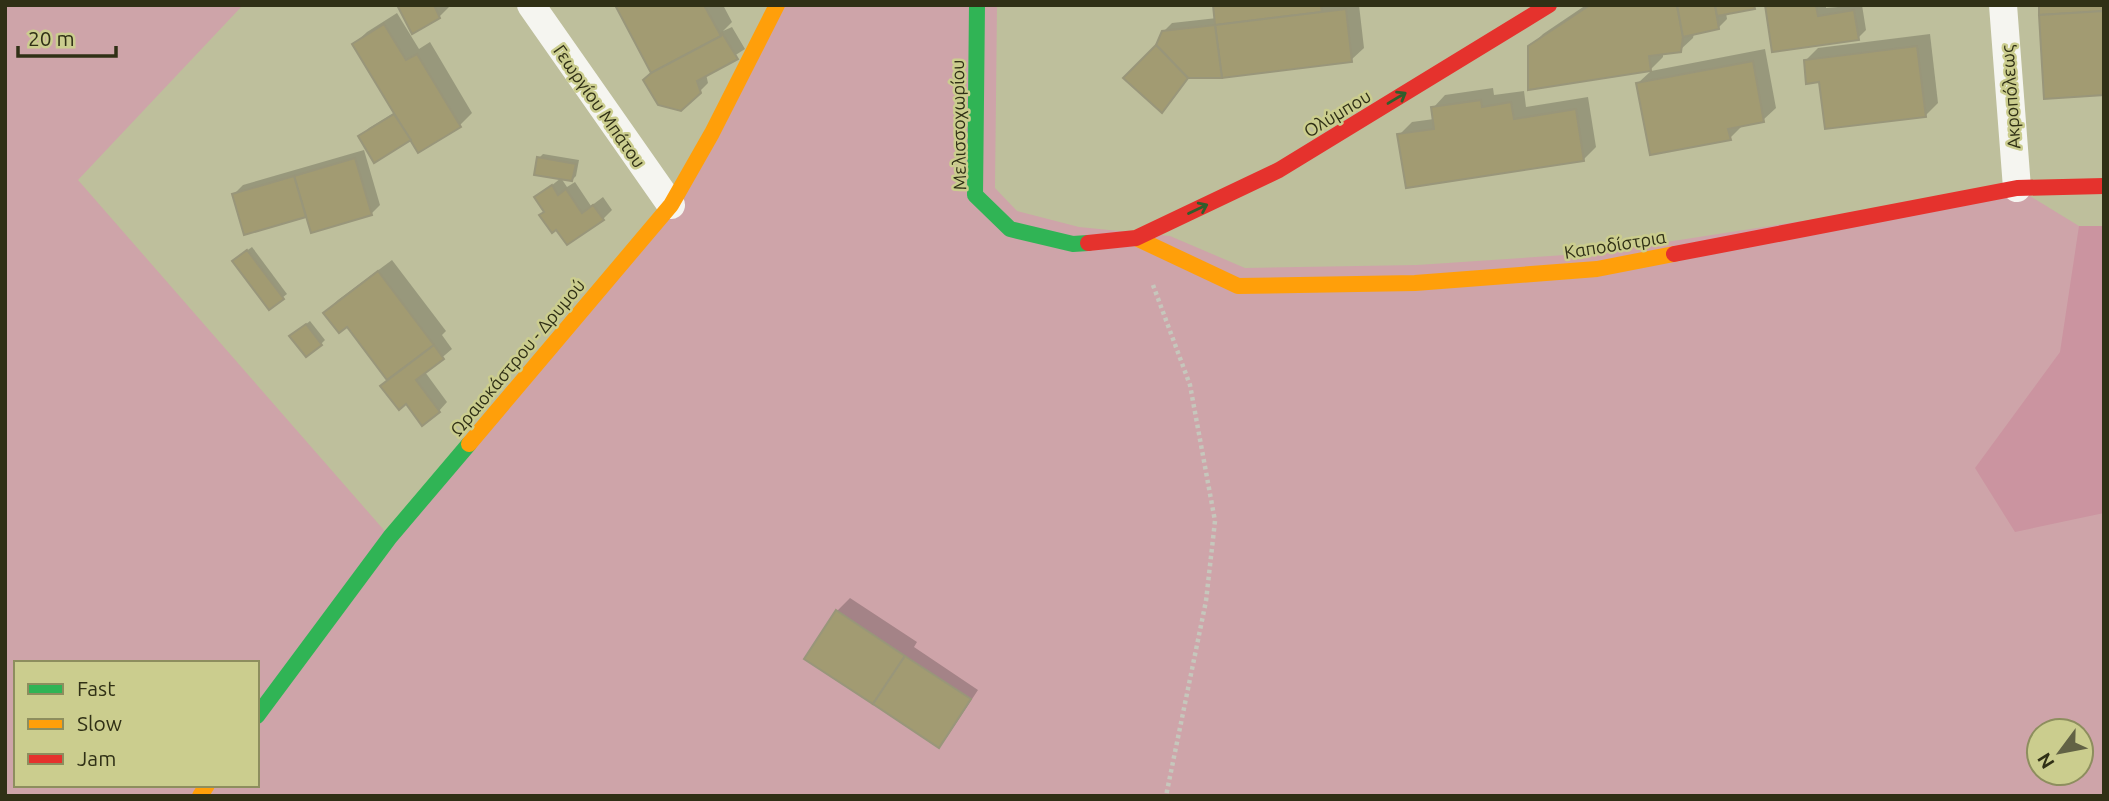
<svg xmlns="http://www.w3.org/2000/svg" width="2109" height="801" viewBox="0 0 2109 801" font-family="Ubuntu,sans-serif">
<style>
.green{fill:#cea4a9;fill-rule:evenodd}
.forest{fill:#cb94a0}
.shadow{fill:#0003}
.building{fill:#a29b72;stroke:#99967a;stroke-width:2}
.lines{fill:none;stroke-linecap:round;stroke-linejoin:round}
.path{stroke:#c6c7bc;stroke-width:4.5;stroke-dasharray:3.5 3.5;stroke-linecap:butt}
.street{stroke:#f5f5f0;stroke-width:28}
.fast{stroke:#30b455;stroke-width:16}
.slow{stroke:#ff9f0a;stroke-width:16}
.jam{stroke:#e5322d;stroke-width:16}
.oneway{stroke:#305e2c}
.labels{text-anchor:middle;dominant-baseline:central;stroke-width:5;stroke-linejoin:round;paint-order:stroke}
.street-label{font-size:18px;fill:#303016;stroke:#cbcd8e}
</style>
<rect width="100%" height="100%" fill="#bebf9c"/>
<!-- green -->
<path class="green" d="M 5,5 L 243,5 L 78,180 L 390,537 L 671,205 L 777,5 L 997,5 L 995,188 L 1017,211 L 1079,227 L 1170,236 L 1245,268 L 1417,265 L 1595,253 L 2017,188 L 2079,226 L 2104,226 L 2104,796 L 5,796 ZM 16,663 L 257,663 L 257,785 L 16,785 ZM 2039,731 L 2081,731 L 2081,773 L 2039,773 Z"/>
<!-- forest -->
<path class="forest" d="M 2079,226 L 2104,226 L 2104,513 L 2015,532 L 1975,468 L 2060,352 Z"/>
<!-- shadow -->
<g class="shadow">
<path d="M 399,5 L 451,5 L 439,17 Z"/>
<path d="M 616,5 L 723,5 L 732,22 L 723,31 L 732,27 L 745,49 L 706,74 L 708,83 L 699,92 L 653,73 Z"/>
<path d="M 1215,5 L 1359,5 L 1364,48 L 1351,60 L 1190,76 L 1162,110 L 1158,46 L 1163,32 L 1172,23 L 1217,18 Z"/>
<path d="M 1586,5 L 1756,5 L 1754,7 L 1726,13 L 1727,19 L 1718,28 L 1694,33 L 1693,38 L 1680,50 L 1663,53 L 1663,57 L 1650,70 L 1530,47 L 1543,34 Z"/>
<path d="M 1767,5 L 1826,5 L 1826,8 L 1862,5 L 1866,30 L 1858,38 Z"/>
<path d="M 397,13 L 419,49 L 430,42 L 472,113 L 460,125 L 411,138 L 361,136 L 369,128 L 395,112 L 354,44 L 367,32 Z"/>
<path d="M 1930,34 L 1938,103 L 1925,116 L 1820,80 L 1805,61 L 1818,48 Z"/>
<path d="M 1765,49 L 1776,108 L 1763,120 L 1743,125 L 1730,138 L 1638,83 L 1651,71 Z"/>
<path d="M 1493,88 L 1494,95 L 1524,91 L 1526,107 L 1588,97 L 1596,147 L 1583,160 L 1399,135 L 1412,122 L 1434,119 L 1433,108 L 1445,95 Z"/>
<path d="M 364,150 L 380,205 L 371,214 L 307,215 L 245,233 L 234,194 L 243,185 Z"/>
<path d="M 543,154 L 579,160 L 576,176 L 572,180 L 539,158 Z"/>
<path d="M 561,178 L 567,187 L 575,182 L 591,206 L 603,197 L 612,210 L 603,219 L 568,243 L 536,198 Z"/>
<path d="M 252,247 L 287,294 L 269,308 L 238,257 Z"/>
<path d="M 392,260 L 446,331 L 442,335 L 452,349 L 425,372 L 447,402 L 439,411 L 389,380 L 347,325 L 325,313 L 338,300 Z"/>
<path d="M 310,321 L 325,340 L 321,344 L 296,332 Z"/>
<path d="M 850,598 L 917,642 L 914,647 L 978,690 L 947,737 L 938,745 L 837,611 Z"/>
</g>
<!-- building -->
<g class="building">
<path d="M 397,5 L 434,5 L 440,18 L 412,34 Z"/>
<path d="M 615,5 L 704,5 L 721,36 L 651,73 Z"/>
<path d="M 1213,5 L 1321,5 L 1322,12 L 1215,25 Z"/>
<path d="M 1590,5 L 1677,5 L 1683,37 L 1681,52 L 1649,56 L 1651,71 L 1528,90 L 1528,46 Z"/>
<path d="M 1677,5 L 1715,5 L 1719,29 L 1683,37 Z"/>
<path d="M 1715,5 L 1754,5 L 1755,9 L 1717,16 Z"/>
<path d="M 1765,5 L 1816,5 L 1818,16 L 1854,10 L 1859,40 L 1772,52 Z"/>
<path d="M 2039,5 L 2104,5 L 2104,11 L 2039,15 Z"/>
<path d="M 1346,9 L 1352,62 L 1222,78 L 1215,25 Z"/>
<path d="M 2104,11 L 2104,95 L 2044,99 L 2039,15 Z"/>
<path d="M 384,24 L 406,60 L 417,54 L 461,127 L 418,153 L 352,44 Z"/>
<path d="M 1215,25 L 1222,78 L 1188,78 L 1156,45 L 1162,31 Z"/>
<path d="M 722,33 L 738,59 L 697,81 L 701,93 L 681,111 L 658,105 L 643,80 L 651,73 L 721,36 Z"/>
<path d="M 1156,45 L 1188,78 L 1162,113 L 1123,78 Z"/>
<path d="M 1917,46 L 1926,117 L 1825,129 L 1819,82 L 1806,84 L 1804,60 Z"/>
<path d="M 1753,61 L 1764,122 L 1728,129 L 1731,140 L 1650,155 L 1636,83 Z"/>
<path d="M 1481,100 L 1482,107 L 1511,102 L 1514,119 L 1576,109 L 1584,161 L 1406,188 L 1397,134 L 1434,129 L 1431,107 Z"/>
<path d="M 394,114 L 411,140 L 374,163 L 358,136 Z"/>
<path d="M 537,157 L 576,164 L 572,181 L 534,175 Z"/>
<path d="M 355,158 L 372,215 L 311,233 L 294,176 Z"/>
<path d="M 294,176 L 306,217 L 244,235 L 232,194 Z"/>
<path d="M 552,185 L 558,195 L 566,189 L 582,213 L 593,205 L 604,220 L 567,245 L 556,230 L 552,233 L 539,215 L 544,212 L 534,197 Z"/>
<path d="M 247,250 L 284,299 L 269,310 L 232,261 Z"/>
<path d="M 378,271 L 434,345 L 387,380 L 347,327 L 339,333 L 323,313 Z"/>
<path d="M 306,324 L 322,345 L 306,357 L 289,336 Z"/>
<path d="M 434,345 L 444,359 L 416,380 L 440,412 L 422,426 L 406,404 L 399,410 L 380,386 Z"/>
<path d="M 836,610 L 905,656 L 873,704 L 804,659 Z"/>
<path d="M 905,656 L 971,699 L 939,748 L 873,704 Z"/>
</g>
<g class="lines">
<!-- path -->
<path class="path" d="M 1153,285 L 1190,385 L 1215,521 L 1206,601 L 1166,796"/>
<!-- street -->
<g class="street">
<path d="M 531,5 L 671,205"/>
<path d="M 2003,5 L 2017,188"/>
</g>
<!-- fast -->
<g class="fast">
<path d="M 977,5 L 975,195 L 1010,229 L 1073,244 L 1088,243"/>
<path d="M 257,716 L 390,537 L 469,444"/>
</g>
<!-- slow -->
<g class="slow">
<path d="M 1136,238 L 1238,286 L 1415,283 L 1597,269 L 1674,254"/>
<path d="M 469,444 L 671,205 L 712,133 L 777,5"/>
<path d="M 200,796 L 207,785"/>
</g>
<!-- jam -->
<g class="jam">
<path d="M 1088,243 L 1136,238 L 1279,170 L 1549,5"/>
<path d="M 1674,254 L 2017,188 L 2104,186"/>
</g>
</g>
<!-- one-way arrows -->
<defs><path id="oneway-shaft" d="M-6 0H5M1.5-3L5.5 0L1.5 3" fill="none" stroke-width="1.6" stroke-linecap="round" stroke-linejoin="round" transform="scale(1.75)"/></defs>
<g class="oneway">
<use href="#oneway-shaft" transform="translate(1397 98) rotate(-31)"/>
<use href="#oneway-shaft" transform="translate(1198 209) rotate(-25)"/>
</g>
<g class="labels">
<!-- street labels -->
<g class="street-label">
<text transform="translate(2010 97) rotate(-94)">Ακροπόλεως</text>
<text transform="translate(600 106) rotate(55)">Γεωργίου Μπάτου</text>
<text transform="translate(1337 113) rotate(-31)">Ολύμπου</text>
<text transform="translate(958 125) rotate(-91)">Μελισσοχωρίου</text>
<text transform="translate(1615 244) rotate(-9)">Καποδίστρια</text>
<text transform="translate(517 357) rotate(-50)">Ωραιοκάστρου - Δρυμού</text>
</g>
</g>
<!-- border -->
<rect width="2109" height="801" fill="none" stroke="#303016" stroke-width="14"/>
<!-- legend -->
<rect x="14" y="661" width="245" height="126" fill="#cbcd8e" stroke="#8d8e5e" stroke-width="2"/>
<rect x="28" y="684" width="35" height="10" fill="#30b455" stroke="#8d8e5e" stroke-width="2"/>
<text x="77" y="696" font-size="21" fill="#303016">Fast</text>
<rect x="28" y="719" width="35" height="10" fill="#ff9f0a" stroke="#8d8e5e" stroke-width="2"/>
<text x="77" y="731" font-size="21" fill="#303016">Slow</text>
<rect x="28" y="754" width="35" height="10" fill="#e5322d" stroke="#8d8e5e" stroke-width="2"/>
<text x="77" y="766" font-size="21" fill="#303016">Jam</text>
<!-- north arrow -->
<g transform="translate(2060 752) rotate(238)"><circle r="33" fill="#cbcd8e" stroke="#8d8e5e" stroke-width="2"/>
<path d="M0-5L12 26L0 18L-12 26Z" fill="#626245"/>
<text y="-10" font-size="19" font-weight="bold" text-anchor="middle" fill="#303016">N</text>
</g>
<!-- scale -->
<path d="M18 46v10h98v-10" fill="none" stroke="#303016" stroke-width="3.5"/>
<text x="28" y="46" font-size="21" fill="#303016" stroke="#cbcd8e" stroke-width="5" paint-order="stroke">20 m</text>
</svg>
